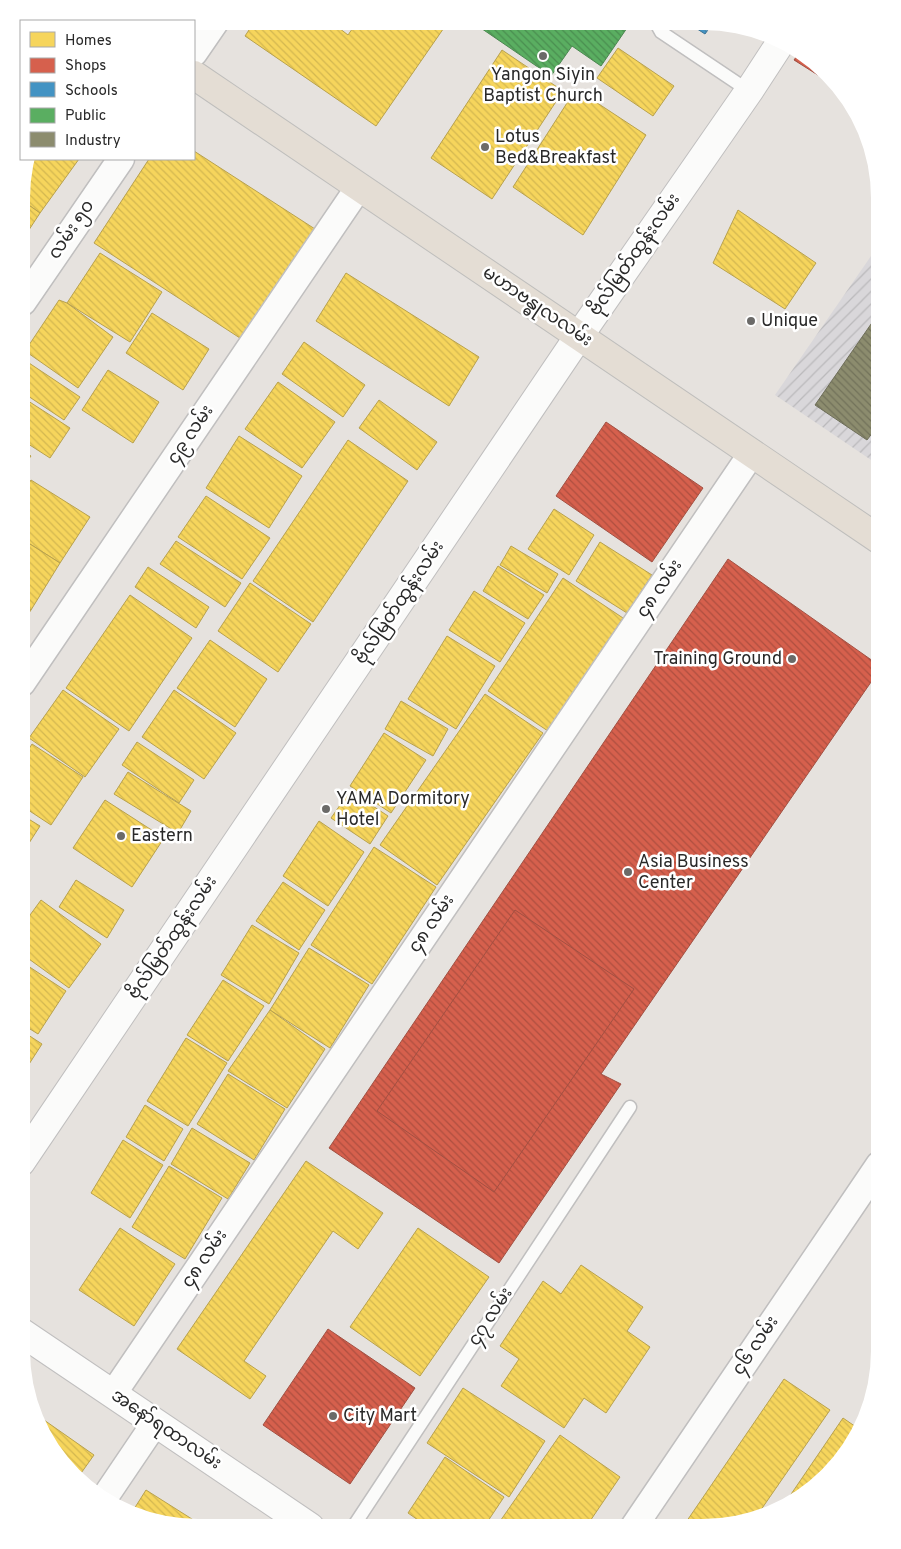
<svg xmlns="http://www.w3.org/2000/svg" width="901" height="1549" viewBox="0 0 901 1549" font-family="Overpass,'Noto Sans Myanmar',sans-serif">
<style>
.industrial{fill:url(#industrial-furrows)}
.homes{fill:url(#homes-back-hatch);stroke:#b8a14d}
.shops{fill:url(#shops-back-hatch);stroke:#a25042}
.schools{fill:url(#schools-back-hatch);stroke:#3b7395}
.public{fill:url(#public-back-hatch);stroke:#4b8650}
.industry{fill:url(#industry-back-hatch);stroke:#6e6e59}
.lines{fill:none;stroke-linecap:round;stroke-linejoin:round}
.service-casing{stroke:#c0bfbf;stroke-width:15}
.minor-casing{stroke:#c0bfbf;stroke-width:29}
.secondary-casing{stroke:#c0bfbf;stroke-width:30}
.primary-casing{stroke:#bfbebc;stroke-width:30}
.service{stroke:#fbfbfa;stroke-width:12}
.minor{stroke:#fbfbfa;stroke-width:26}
.secondary{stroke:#fbfbfa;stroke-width:28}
.primary{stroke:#e4ddd4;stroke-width:28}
.poi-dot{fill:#6b6a68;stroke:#fff;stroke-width:2}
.labels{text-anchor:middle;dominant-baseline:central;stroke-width:5;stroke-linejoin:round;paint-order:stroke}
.poi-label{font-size:18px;fill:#292929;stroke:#fff;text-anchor:start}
.street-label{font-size:18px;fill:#292929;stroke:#fff}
</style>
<defs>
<pattern id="industrial-furrows" width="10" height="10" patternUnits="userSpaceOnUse" patternTransform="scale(1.25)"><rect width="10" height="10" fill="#d9d7da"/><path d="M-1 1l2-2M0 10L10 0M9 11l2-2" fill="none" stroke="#bab9bb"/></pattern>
<pattern id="homes-back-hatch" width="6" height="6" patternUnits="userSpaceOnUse" patternTransform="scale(1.25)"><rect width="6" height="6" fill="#f6d55c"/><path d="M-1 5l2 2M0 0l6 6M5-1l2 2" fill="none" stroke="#d3b750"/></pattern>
<pattern id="shops-back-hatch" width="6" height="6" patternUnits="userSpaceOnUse" patternTransform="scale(1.25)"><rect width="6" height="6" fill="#d6604d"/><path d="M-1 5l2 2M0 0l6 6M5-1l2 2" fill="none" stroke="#ae4f40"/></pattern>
<pattern id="schools-back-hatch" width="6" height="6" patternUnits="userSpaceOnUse" patternTransform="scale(1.25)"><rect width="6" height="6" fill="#4393c3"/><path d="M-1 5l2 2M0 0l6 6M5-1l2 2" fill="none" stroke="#38789e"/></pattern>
<pattern id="public-back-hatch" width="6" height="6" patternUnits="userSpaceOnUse" patternTransform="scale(1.25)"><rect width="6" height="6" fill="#5aae61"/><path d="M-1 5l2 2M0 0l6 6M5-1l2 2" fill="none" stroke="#4a8e50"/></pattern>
<pattern id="industry-back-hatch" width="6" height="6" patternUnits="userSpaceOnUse" patternTransform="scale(1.25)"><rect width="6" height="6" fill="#8c8c6e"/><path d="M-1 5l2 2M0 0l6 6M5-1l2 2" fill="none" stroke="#72725a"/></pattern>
</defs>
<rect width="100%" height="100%" fill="#e6e2de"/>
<!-- industrial -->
<path class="industrial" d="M 880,243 L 880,466 L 775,395 Z"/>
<!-- homes -->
<g class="homes">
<path d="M 255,21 L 343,22 L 339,28 L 348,35 L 357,22 L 448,22 L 376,126 L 245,36 Z"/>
<path d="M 618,48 L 674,86 L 653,116 L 597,78 Z"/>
<path d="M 502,50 L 563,91 L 492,199 L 431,158 Z"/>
<path d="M 576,89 L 646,135 L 583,235 L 513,187 Z"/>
<path d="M 194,151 L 315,229 L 243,340 L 94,243 L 149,159 L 194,159 Z"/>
<path d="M 28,159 L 79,159 L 40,213 L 23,201 L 23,175 Z"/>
<path d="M 23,201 L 40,213 L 23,239 Z"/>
<path d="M 738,210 L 816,263 L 785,309 L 713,263 Z"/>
<path d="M 100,253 L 162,292 L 130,342 L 67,303 Z"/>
<path d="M 346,273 L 479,357 L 449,406 L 316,321 Z"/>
<path d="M 59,300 L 67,303 L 113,337 L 78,388 L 25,351 Z"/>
<path d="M 152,313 L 209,349 L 183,390 L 126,353 Z"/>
<path d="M 304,342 L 365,385 L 343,417 L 282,374 Z"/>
<path d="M 23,359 L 80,397 L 64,420 L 22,392 Z"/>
<path d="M 108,370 L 159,402 L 133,443 L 82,410 Z"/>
<path d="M 278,382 L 335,422 L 302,468 L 245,429 Z"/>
<path d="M 22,397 L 70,428 L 50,458 L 22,440 Z"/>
<path d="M 379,400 L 437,442 L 417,470 L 359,428 Z"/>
<path d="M 239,436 L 302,476 L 269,528 L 206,488 Z"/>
<path d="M 348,440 L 408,481 L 313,622 L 253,581 Z"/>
<path d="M 22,450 L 31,456 L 22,468 Z"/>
<path d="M 31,480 L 90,517 L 60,563 L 22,539 L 22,493 Z"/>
<path d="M 206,496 L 270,538 L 242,579 L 178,537 Z"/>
<path d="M 554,509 L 594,535 L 569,575 L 528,549 Z"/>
<path d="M 22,539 L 60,563 L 31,610 L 22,604 Z"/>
<path d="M 176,541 L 241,583 L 225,607 L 160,564 Z"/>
<path d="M 600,542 L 652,575 L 627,613 L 576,581 Z"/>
<path d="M 511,546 L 558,574 L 547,593 L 500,565 Z"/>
<path d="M 498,566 L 544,595 L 528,619 L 483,591 Z"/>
<path d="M 148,567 L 209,607 L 196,628 L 135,587 Z"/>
<path d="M 563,578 L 623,618 L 548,731 L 488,691 Z"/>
<path d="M 250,583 L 311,624 L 278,672 L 218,631 Z"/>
<path d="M 474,591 L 525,623 L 500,662 L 449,630 Z"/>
<path d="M 130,595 L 192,638 L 129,731 L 66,688 Z"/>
<path d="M 22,604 L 31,610 L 22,623 Z"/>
<path d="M 447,636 L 495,666 L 456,729 L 408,699 Z"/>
<path d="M 210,640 L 267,679 L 235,727 L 177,688 Z"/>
<path d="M 63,690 L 119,729 L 85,777 L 29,738 Z"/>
<path d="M 174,690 L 236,733 L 204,779 L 142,737 Z"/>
<path d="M 485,694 L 543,733 L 437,885 L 380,845 Z"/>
<path d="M 401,701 L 448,729 L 433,756 L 385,729 Z"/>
<path d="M 384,733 L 426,760 L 391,813 L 350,786 Z"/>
<path d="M 137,742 L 194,780 L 179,803 L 122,765 Z"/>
<path d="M 32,744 L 83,777 L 51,825 L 22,806 L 22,760 Z"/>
<path d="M 128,772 L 191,811 L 178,833 L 114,794 Z"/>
<path d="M 350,791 L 388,816 L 370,844 L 331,818 Z"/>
<path d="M 105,800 L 164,838 L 132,887 L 73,848 Z"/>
<path d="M 22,815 L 40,826 L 22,854 Z"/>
<path d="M 319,821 L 364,852 L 328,906 L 283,876 Z"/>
<path d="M 374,847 L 436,887 L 372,984 L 311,945 Z"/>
<path d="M 76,880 L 124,910 L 107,938 L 59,907 Z"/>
<path d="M 283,882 L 325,910 L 299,950 L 256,921 Z"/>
<path d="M 41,900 L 101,944 L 69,988 L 22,954 L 22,926 Z"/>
<path d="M 252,925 L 299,953 L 269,1004 L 221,975 Z"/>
<path d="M 309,948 L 369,985 L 330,1048 L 270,1010 Z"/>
<path d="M 22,962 L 66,991 L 38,1034 L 22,1024 Z"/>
<path d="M 223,980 L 264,1006 L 228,1061 L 187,1035 Z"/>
<path d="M 270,1010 L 325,1049 L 287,1108 L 228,1071 Z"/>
<path d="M 22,1031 L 42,1044 L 22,1075 Z"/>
<path d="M 186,1038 L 227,1063 L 188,1126 L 147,1101 Z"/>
<path d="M 228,1074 L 285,1109 L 254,1160 L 197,1124 Z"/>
<path d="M 145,1105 L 183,1129 L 164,1161 L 126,1137 Z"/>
<path d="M 192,1128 L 250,1163 L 228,1199 L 171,1164 Z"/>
<path d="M 123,1140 L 163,1165 L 130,1218 L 91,1193 Z"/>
<path d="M 306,1161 L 383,1213 L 358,1249 L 333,1231 L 244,1361 L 266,1376 L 250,1399 L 177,1349 Z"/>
<path d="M 169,1166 L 222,1198 L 185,1259 L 132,1227 Z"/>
<path d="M 120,1228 L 175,1264 L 134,1326 L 79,1290 Z"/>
<path d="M 418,1228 L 489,1277 L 420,1376 L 350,1327 Z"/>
<path d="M 581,1265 L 643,1307 L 627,1331 L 650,1347 L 606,1413 L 584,1398 L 564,1428 L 501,1386 L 519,1359 L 500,1346 L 543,1281 L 561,1294 Z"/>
<path d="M 784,1379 L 830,1410 L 756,1517 L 703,1528 L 682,1528 Z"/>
<path d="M 463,1388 L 545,1441 L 509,1497 L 427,1443 Z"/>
<path d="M 34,1413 L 94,1455 L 79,1476 L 35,1418 Z"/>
<path d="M 843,1418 L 859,1429 L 843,1458 L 785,1503 Z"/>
<path d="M 560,1435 L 620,1477 L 586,1527 L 496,1527 Z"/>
<path d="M 445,1457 L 504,1497 L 484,1527 L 428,1527 L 408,1513 Z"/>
<path d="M 146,1490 L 203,1526 L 175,1526 L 134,1509 Z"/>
</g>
<!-- shops -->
<g class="shops">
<path d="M 799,53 L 811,58 L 829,82 L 794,60 Z"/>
<path d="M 606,422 L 703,488 L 652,562 L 556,496 Z"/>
<path d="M 728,559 L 880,666 L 880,669 L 601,1074 L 621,1084 L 499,1263 L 329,1148 Z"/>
<path d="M 515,910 L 634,989 L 494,1192 L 377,1111 Z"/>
<path d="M 328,1329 L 415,1388 L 350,1484 L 263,1425 Z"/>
</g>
<!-- schools -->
<path class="schools" d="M 688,23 L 713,23 L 705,34 Z"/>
<!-- public -->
<path class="public" d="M 472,22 L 619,22 L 627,28 L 601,66 L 572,46 L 551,76 Z"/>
<!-- industry -->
<path class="industry" d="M 878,314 L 880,315 L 880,423 L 867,440 L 815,405 Z"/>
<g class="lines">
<!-- service casing -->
<g class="service-casing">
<g id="service">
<path d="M 656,23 L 661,32 L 749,91"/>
<path d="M 353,1527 L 630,1107"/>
</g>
</g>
<!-- minor casing -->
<g class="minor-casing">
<g id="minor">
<path d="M 194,53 L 216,21"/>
<path d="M 23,302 L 121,159"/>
<path d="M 22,683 L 359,187"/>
<path d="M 113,1394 L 752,453"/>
<path d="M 105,1497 L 155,1423"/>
<path d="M 633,1528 L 879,1165"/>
</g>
</g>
<!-- secondary casing -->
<g class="secondary-casing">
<g id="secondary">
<path d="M 21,1162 L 579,336 L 749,91 L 779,45"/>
<path d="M 21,1332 L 310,1527"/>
</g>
</g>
<!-- primary casing -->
<g class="primary-casing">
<path id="primary" d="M 194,75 L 880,540"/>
</g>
<!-- service -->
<use href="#service" class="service"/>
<!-- minor -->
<use href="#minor" class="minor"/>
<!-- secondary -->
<use href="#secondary" class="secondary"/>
<!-- primary -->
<use href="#primary" class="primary"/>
</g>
<!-- markers -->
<g class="poi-dot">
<circle cx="543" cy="56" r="5"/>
<circle cx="485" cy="147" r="5"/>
<circle cx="751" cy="321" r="5"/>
<circle cx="792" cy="659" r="5"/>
<circle cx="326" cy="809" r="5"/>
<circle cx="121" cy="836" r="5"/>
<circle cx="628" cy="872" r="5"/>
<circle cx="333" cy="1416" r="5"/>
</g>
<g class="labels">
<!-- poi labels -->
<g class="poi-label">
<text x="543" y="75" text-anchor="middle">Yangon Siyin<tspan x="543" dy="21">Baptist Church</tspan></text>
<text x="495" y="137">Lotus<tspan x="495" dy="21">Bed&amp;Breakfast</tspan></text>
<text x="761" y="321">Unique</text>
<text x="782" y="659" text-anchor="end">Training Ground</text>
<text x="336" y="799">YAMA Dormitory<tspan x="336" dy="21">Hotel</tspan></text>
<text x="131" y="836">Eastern</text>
<text x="638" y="862">Asia Business<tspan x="638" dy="21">Center</tspan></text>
<text x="343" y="1416">City Mart</text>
</g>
<!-- street labels -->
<g class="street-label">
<text transform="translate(72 230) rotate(-56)">လမ်း ၅၀</text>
<text transform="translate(635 255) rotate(-55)">ဗိုလ်မြတ်ထွန်းလမ်း</text>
<text transform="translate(537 307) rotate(34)">မဟာဗန္ဓုလလမ်း</text>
<text transform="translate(191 435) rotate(-56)">၄၉ လမ်း</text>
<text transform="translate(660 589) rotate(-56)">၄၈ လမ်း</text>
<text transform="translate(400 603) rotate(-56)">ဗိုလ်မြတ်ထွန်းလမ်း</text>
<text transform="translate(432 924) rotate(-56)">၄၈ လမ်း</text>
<text transform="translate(173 938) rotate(-56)">ဗိုလ်မြတ်ထွန်းလမ်း</text>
<text transform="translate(205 1259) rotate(-56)">၄၈ လမ်း</text>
<text transform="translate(491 1317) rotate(-57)">၄၇ လမ်း</text>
<text transform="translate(756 1346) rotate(-56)">၄၆ လမ်း</text>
<text transform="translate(166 1430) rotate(34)">အနော်ရထာလမ်း</text>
</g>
</g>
<!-- crop -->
<path d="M0 0H901V1549H0ZM198 30H703A168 168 0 0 1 871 198V1351A168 168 0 0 1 703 1519H198A168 168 0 0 1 30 1351V198A168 168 0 0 1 198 30Z" fill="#fff" fill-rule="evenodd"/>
<!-- legend -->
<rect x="20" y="20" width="175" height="140" fill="#ffffff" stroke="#a9a9a9"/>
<rect x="30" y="32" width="25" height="15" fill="#f6d55c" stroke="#a9a9a9"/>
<text x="65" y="45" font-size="15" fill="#292929">Homes</text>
<rect x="30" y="58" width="25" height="15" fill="#d6604d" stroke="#a9a9a9"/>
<text x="65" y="70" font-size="15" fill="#292929">Shops</text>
<rect x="30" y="82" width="25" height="15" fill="#4393c3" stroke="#a9a9a9"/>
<text x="65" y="95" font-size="15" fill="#292929">Schools</text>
<rect x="30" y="108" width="25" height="15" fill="#5aae61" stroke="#a9a9a9"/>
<text x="65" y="120" font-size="15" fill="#292929">Public</text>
<rect x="30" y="132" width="25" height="15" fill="#8c8c6e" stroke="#a9a9a9"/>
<text x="65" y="145" font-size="15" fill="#292929">Industry</text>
</svg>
